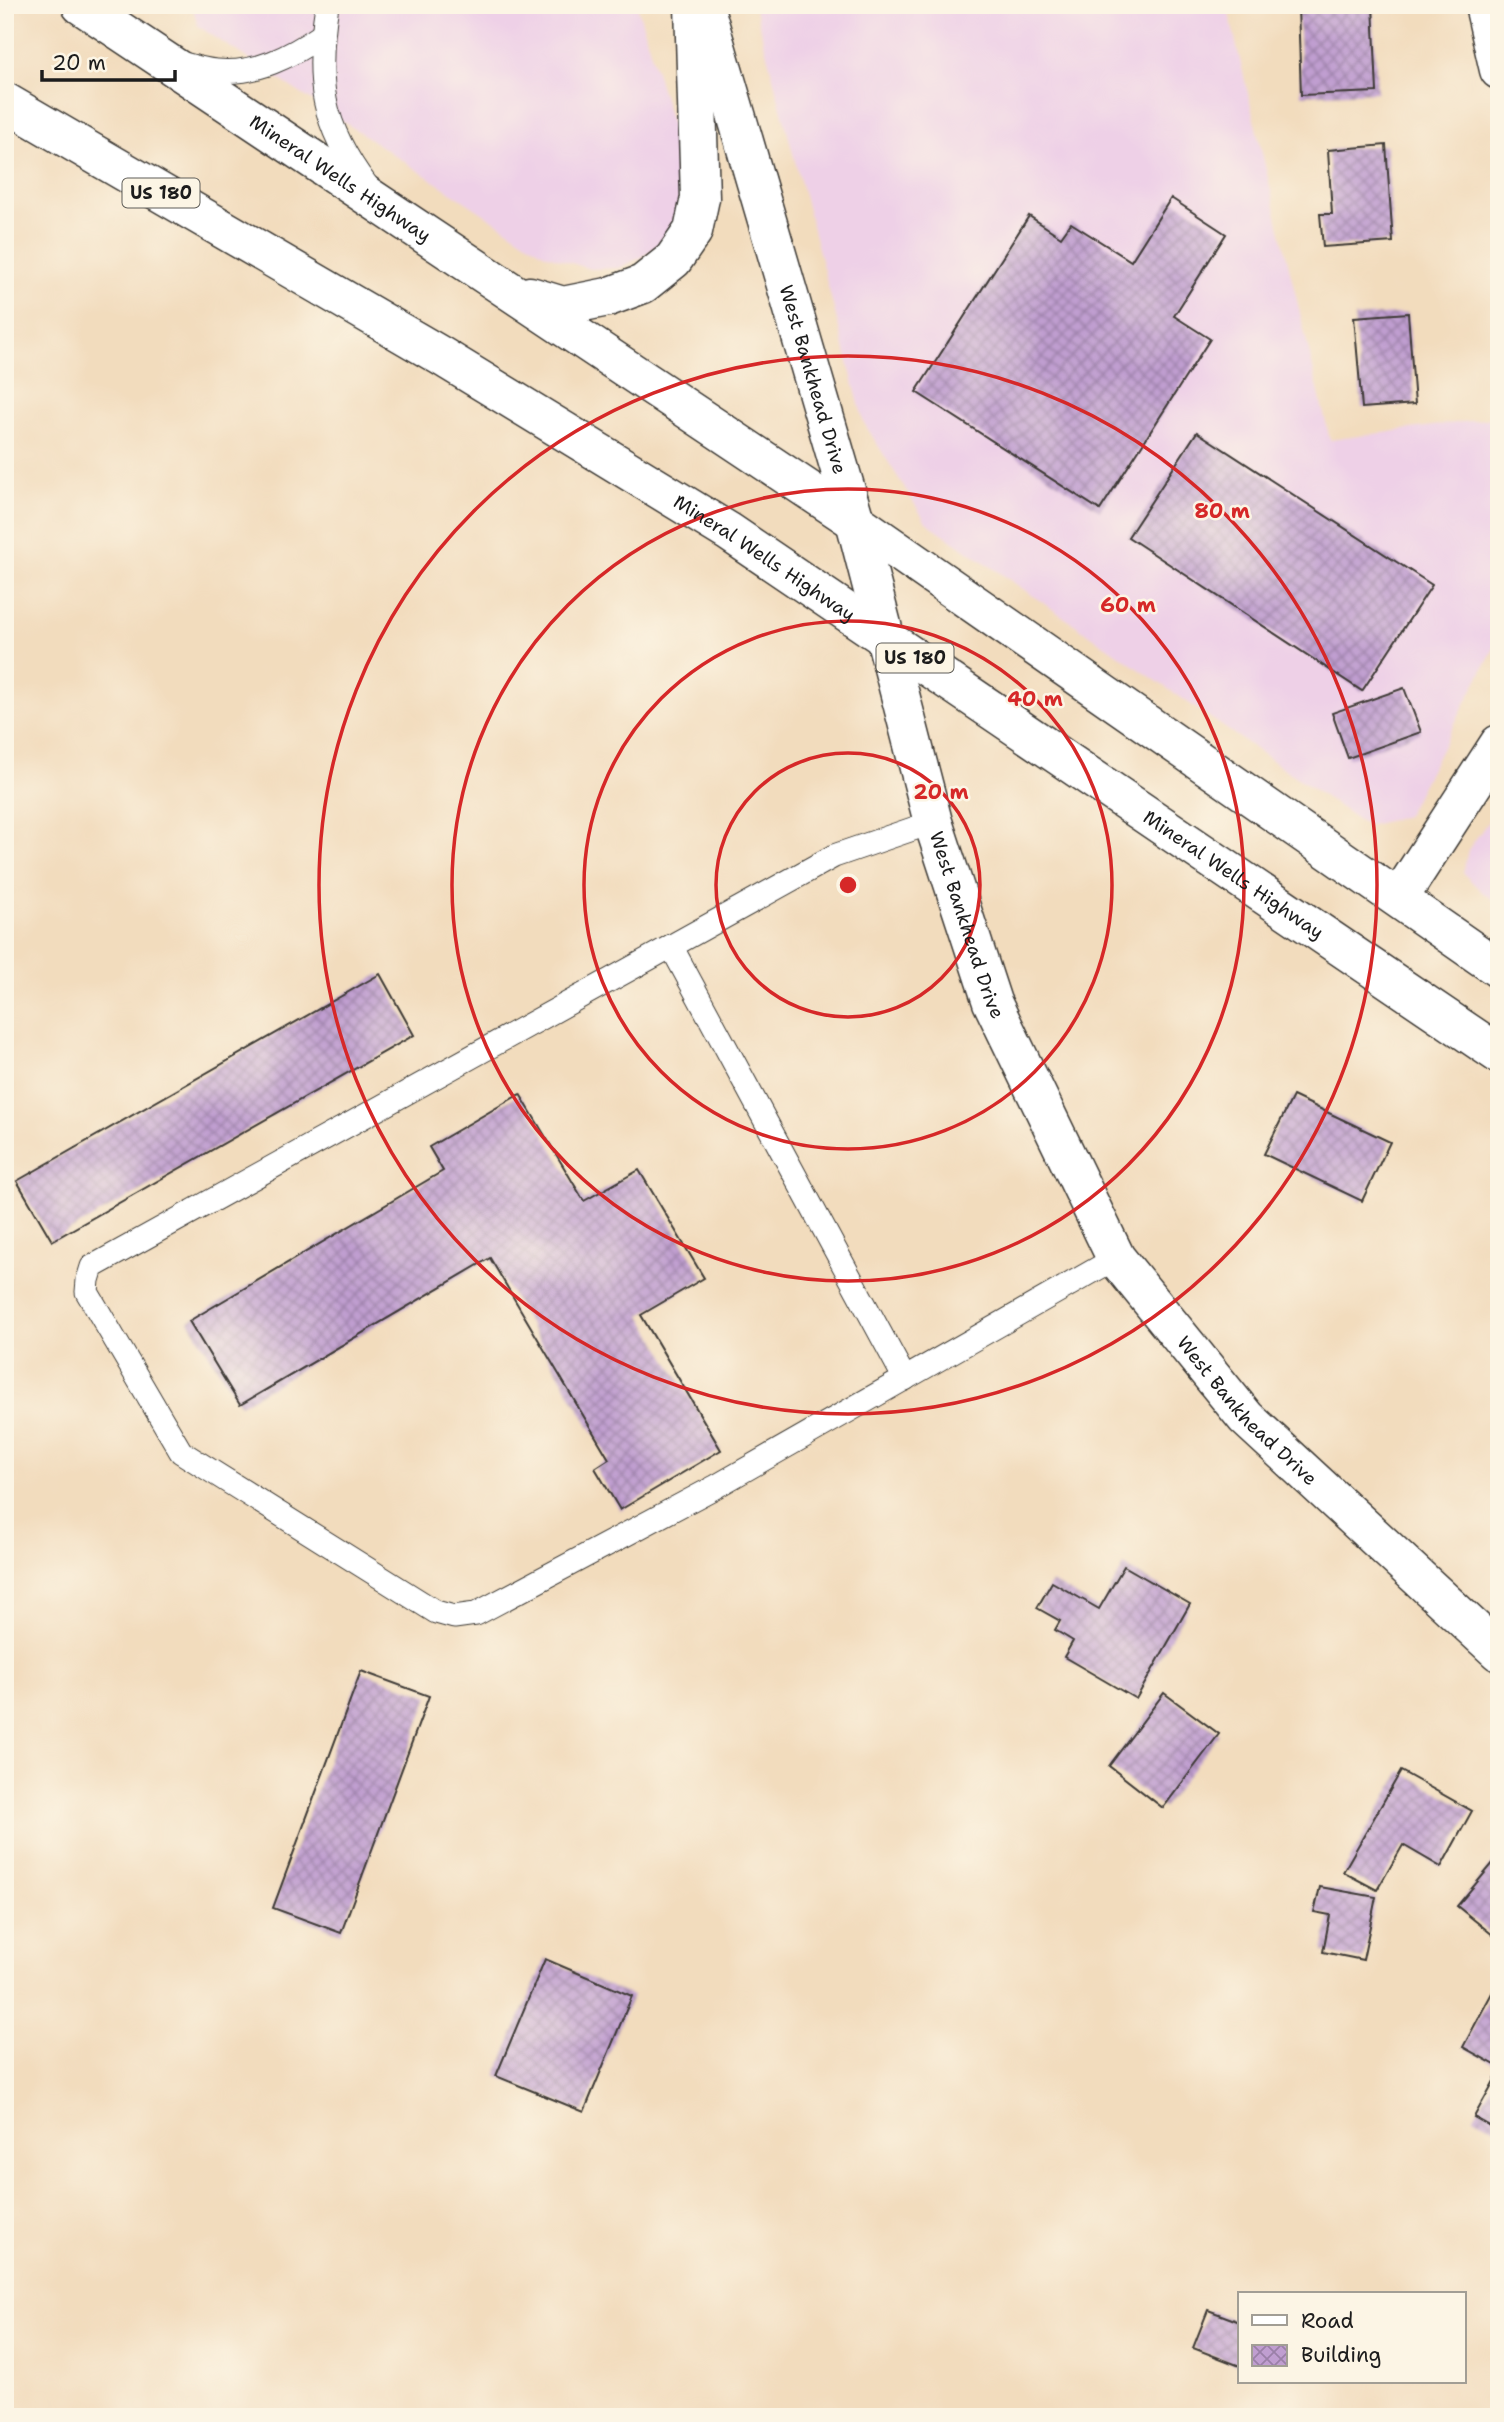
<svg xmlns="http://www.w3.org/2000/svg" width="1504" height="2422" viewBox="0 0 1504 2422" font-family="'Shantell Sans',sans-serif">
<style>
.built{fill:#eed0e7}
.building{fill:url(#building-cross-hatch)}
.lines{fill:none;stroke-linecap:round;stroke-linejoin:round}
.lane-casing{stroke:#3c3934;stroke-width:25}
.secondary-casing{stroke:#3c3934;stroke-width:41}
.primary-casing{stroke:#3c3934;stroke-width:41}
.lane{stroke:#fff;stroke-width:23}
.secondary{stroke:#fff;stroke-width:38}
.primary{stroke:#fff;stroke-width:38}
.ring{fill:none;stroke:#d62828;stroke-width:3.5}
.labels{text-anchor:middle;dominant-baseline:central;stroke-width:5;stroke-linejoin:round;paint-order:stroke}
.shield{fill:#fcf5e5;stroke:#5f5d58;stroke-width:2}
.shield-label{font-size:18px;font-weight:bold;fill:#1c1c1c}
.street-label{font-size:19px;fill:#1c1c1c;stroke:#fcf5e5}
.centre{fill:#d62828;stroke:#fcf5e5;stroke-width:3.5}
.ring-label{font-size:21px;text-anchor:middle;font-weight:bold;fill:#d62828;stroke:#fcf5e5;stroke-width:5;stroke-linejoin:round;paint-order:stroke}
</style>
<defs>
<pattern id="building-cross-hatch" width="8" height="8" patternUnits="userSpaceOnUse" patternTransform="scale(1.75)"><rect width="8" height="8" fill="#c09ed0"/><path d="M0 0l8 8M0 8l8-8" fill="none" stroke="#9b80a8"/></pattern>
</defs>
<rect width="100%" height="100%" fill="#fcf5e5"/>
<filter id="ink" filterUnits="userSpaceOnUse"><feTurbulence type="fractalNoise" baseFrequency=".0143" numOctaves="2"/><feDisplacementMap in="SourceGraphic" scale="14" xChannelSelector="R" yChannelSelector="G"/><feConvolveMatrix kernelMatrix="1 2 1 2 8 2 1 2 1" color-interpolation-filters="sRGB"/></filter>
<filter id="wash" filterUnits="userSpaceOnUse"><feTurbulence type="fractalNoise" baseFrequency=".00686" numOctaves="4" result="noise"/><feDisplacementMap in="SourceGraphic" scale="28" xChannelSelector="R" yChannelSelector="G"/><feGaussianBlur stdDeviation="1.57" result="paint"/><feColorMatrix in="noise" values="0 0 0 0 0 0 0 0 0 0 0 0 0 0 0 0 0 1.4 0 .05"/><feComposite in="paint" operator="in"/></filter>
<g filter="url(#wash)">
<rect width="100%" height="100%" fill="#f2dcbd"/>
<!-- built -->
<g class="built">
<path d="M 192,5 L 637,5 L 681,158 L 683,181 L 677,214 L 668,238 L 642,257 L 619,268 L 590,269 L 545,254 L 198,26 Z"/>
<path d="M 754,5 L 1227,5 L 1330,440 L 1499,417 L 1499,639 L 1406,816 L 1367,826 L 926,522 L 864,423 Z"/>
<path d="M 1499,806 L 1499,904 L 1482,892 L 1463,873 L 1468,850 Z"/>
</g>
<g id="blocks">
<!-- building -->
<g class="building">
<path d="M 1315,5 L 1373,5 L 1377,92 L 1301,95 L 1298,6 Z"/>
<path d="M 1386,145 L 1393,242 L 1323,247 L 1320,214 L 1332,214 L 1328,150 Z"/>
<path d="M 1171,198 L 1226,234 L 1174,316 L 1210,339 L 1100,510 L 916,392 L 1029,216 L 1061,237 L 1071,223 L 1131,261 Z"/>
<path d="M 1408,313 L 1415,404 L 1362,408 L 1354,317 Z"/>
<path d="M 1197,432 L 1432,585 L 1362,691 L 1128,537 Z"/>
<path d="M 1404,688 L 1421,732 L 1348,758 L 1332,713 Z"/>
<path d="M 380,974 L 414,1035 L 52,1241 L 17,1181 Z"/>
<path d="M 520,1094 L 584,1201 L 639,1170 L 704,1278 L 641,1315 L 721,1450 L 620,1510 L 595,1468 L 609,1459 L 490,1258 L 240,1405 L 189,1321 L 443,1171 L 429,1147 Z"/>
<path d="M 1293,1096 L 1390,1142 L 1362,1201 L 1264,1154 Z"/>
<path d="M 1124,1566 L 1190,1604 L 1136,1699 L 1064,1657 L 1073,1641 L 1055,1630 L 1060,1621 L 1037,1608 L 1052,1582 L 1099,1609 Z"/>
<path d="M 361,1671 L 429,1696 L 341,1933 L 273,1908 Z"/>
<path d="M 1164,1693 L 1219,1734 L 1163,1808 L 1109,1766 Z"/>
<path d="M 1401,1771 L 1472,1811 L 1441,1867 L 1403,1845 L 1377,1890 L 1343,1872 Z"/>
<path d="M 1499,1856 L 1499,1940 L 1457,1906 Z"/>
<path d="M 1320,1887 L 1376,1897 L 1363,1960 L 1323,1952 L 1330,1915 L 1314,1912 Z"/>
<path d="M 545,1959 L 632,1996 L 584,2112 L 496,2076 Z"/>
<path d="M 1493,1991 L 1499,1994 L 1499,2067 L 1463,2047 Z"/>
<path d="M 1499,2072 L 1499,2131 L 1474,2117 Z"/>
<path d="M 1208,2310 L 1240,2322 L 1240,2366 L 1193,2348 Z"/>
</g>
</g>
</g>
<g filter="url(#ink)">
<use href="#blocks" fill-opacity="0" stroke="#3c3934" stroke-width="2"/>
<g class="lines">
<!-- lane casing -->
<g class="lane-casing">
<g id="lane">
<path d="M 327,5 C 315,80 321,125 367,186"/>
<path d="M 184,64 C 195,67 206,70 216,71 C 256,75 291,56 322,35"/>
<path d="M 933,822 L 834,856 L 92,1267 L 88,1280 L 87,1292 L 181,1452 L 436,1612 L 454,1617 L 476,1614 L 715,1487 L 1116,1258"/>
<path d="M 671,946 L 905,1379"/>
</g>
</g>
<!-- secondary casing -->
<g class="secondary-casing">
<g id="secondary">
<path id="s1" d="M 704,5 L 855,521 L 933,822 L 992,1002 L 1116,1258 L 1246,1418 L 1499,1652"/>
<path d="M 1484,5 L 1499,70"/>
<path d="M 1399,898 L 1499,744"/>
</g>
</g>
<!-- primary casing -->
<g class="primary-casing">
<g id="primary">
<path id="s2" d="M 81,5 L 855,521 L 1499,969"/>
<path id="s3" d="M 5,102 L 441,356 L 729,532 L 1499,1054"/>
<path d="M 530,296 L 563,306 L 608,297 L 643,284 L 673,260 L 693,231 L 700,198 L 694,5"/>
</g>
</g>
<!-- lane -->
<use href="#lane" class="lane"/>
<!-- secondary -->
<use href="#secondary" class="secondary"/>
<!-- primary -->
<use href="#primary" class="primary"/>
</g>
</g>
<!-- distance rings -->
<g class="ring">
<circle cx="848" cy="885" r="132"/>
<circle cx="848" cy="885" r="264"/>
<circle cx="848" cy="885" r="396"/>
<circle cx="848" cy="885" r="529"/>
</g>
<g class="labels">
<!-- shield labels -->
<g class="shield">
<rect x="122.5" y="178.5" width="77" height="29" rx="5"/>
<rect x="876.5" y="643.5" width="77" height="29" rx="5"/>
</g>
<g class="shield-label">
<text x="161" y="193">US 180</text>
<text x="915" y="658">US 180</text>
</g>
<!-- street labels -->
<g class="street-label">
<text stroke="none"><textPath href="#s2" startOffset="312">Mineral Wells Highway</textPath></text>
<text stroke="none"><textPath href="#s1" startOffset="390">West Bankhead Drive</textPath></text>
<text stroke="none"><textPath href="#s3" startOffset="886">Mineral Wells Highway</textPath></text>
<text stroke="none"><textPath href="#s3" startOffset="1452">Mineral Wells Highway</textPath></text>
<text stroke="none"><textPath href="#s1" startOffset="957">West Bankhead Drive</textPath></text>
<text stroke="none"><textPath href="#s1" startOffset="1524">West Bankhead Drive</textPath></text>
</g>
</g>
<circle cx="848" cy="885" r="10" class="centre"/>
<g class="ring-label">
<text x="1222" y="518">80 m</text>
<text x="1128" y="612">60 m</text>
<text x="1035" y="706">40 m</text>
<text x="941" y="799">20 m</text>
</g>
<!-- margin -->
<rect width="1504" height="2422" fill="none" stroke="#fcf5e5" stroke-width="28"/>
<!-- legend -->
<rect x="1238" y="2292" width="228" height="91" fill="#fcf5e5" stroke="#a29e95" stroke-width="2"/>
<rect x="1252" y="2315" width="35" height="10" fill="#ffffff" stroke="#a29e95" stroke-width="2"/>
<text x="1301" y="2328" font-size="21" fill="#1c1c1c">Road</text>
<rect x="1252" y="2345" width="35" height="21" fill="url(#building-cross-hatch)" stroke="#a29e95" stroke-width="2"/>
<text x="1301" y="2362" font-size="21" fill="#1c1c1c">Building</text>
<!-- scale -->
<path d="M42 70v10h133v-10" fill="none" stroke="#1c1c1c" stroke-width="3.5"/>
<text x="52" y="70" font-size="21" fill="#1c1c1c" stroke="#fcf5e5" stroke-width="5" paint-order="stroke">20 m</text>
</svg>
